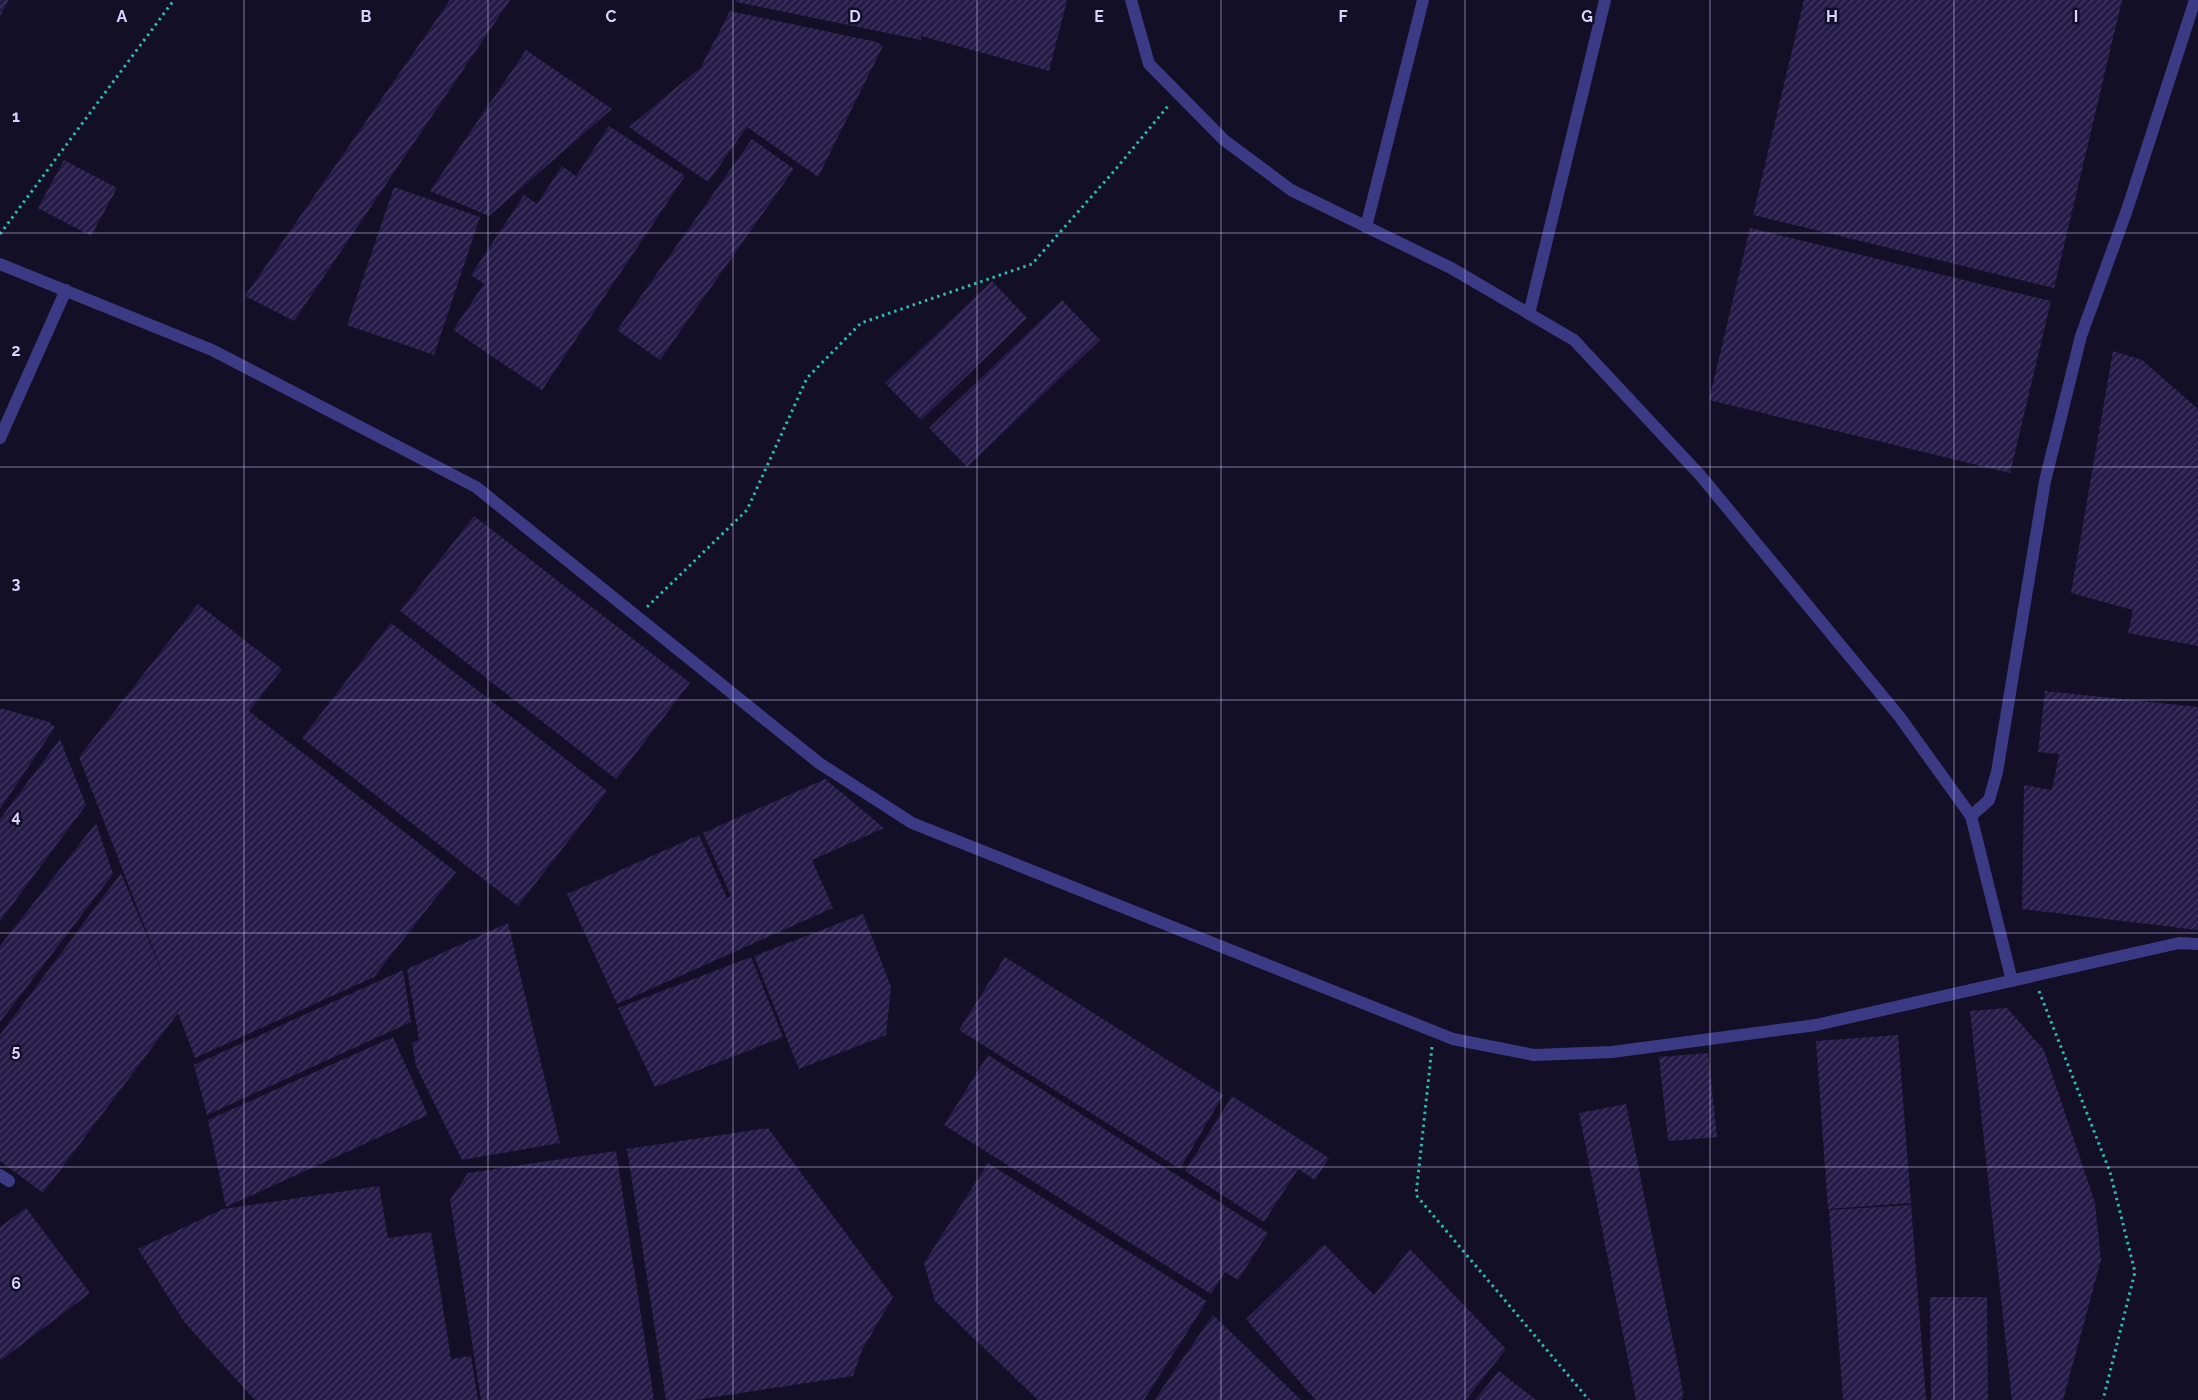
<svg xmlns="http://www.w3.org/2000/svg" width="2198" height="1400" viewBox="0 0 2198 1400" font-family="Raleway,sans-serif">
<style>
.building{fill:url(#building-hatch)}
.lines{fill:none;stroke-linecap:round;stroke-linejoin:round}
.path{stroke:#2fb8b0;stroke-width:3;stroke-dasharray:2.5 4;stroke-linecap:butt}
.street{stroke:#3d3a85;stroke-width:12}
.grid{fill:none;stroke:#d9d4ff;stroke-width:1;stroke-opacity:0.55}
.grid-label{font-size:16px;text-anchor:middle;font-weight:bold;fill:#d9d4ff;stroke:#130f26;stroke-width:5;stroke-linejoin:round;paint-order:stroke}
</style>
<defs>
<pattern id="building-hatch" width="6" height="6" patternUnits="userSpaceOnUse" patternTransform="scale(1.25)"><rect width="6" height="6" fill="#241b47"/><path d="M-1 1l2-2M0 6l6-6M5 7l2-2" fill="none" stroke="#433b63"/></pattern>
</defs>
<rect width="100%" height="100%" fill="#130f26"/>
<!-- building -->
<g class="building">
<path d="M 0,0 L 9,0 L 0,16 Z"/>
<path d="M 450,0 L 510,0 L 294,321 L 245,296 Z"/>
<path d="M 736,0 L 1067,0 L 1049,71 L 921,36 L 921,40 L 736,2 Z"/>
<path d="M 1804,0 L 2122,0 L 2054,288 L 1753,215 Z"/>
<path d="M 730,11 L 877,42 L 883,46 L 818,177 L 747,127 L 708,182 L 629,127 L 701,67 Z"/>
<path d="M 526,50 L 612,109 L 489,216 L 430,191 Z"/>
<path d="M 609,126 L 685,176 L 542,390 L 453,330 L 484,284 L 471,275 L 524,195 L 537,204 L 562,166 L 576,176 Z"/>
<path d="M 752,139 L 794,169 L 660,360 L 617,330 Z"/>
<path d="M 64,160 L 117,188 L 91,236 L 38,208 Z"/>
<path d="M 394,187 L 480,217 L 434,355 L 347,325 Z"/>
<path d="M 1750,228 L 2051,301 L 2010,473 L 1709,400 Z"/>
<path d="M 992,281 L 1027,318 L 921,420 L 885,383 Z"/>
<path d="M 1062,300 L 1100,340 L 967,467 L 929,428 Z"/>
<path d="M 2113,351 L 2142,360 L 2198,409 L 2198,646 L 2128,633 L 2133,610 L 2071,593 Z"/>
<path d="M 474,516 L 690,683 L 616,779 L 400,611 Z"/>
<path d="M 198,604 L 282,669 L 249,711 L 456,872 L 374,977 L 195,1058 L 178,1013 L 43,1193 L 0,1161 L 0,1035 L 121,873 L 166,982 L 79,757 Z"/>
<path d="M 391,623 L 607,791 L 518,906 L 302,738 Z"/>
<path d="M 2045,691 L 2198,707 L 2198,930 L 2022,909 L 2024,785 L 2052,790 L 2059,754 L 2038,752 Z"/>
<path d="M 0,708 L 49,722 L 55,727 L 0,809 Z"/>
<path d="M 60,739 L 86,805 L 0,921 L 0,819 Z"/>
<path d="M 825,779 L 884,828 L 812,860 L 833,908 L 617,1004 L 567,894 L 699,835 L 727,898 L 731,896 L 703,833 Z"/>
<path d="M 96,823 L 113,874 L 0,1022 L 0,946 Z"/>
<path d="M 863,914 L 891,987 L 886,1035 L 799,1069 L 754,956 Z"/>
<path d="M 508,923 L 560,1143 L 462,1160 L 416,1066 L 412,1043 L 419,1040 L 407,969 Z"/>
<path d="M 751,957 L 783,1037 L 655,1087 L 618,1008 Z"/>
<path d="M 1005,957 L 1223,1095 L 1180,1169 L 959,1030 Z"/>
<path d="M 403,970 L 411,1022 L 207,1115 L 194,1065 Z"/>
<path d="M 2007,1008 L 2044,1050 L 2095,1203 L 2101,1260 L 2063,1400 L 2012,1400 L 1970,1011 Z"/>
<path d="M 1898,1035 L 1911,1203 L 1828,1209 L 1816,1041 Z"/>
<path d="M 393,1037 L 428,1115 L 226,1207 L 208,1120 Z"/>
<path d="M 1708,1053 L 1717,1137 L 1668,1141 L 1659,1057 Z"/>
<path d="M 988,1055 L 1268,1233 L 1238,1280 L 1225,1272 L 1211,1294 L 944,1125 Z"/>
<path d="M 1232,1096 L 1329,1158 L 1315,1180 L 1298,1169 L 1264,1222 L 1185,1171 Z"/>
<path d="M 1626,1104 L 1683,1391 L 1682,1400 L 1636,1400 L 1579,1113 Z"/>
<path d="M 768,1128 L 893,1297 L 862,1350 L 853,1376 L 695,1400 L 666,1400 L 627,1149 Z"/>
<path d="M 616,1151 L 654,1400 L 481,1400 L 450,1200 L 468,1173 Z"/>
<path d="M 988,1163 L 1207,1301 L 1144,1400 L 1038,1400 L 935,1301 L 924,1263 Z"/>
<path d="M 379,1186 L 388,1238 L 431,1232 L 451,1359 L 471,1356 L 478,1400 L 255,1400 L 185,1323 L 138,1249 L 223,1209 Z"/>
<path d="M 1911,1205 L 1926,1400 L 1843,1400 L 1829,1210 Z"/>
<path d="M 26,1208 L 90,1293 L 0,1361 L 0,1227 Z"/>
<path d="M 1324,1244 L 1374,1295 L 1410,1249 L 1506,1349 L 1466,1400 L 1316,1400 L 1304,1387 L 1246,1319 Z"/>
<path d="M 1930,1297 L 1987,1297 L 1988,1400 L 1931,1400 Z"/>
<path d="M 1213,1315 L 1295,1394 L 1301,1400 L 1154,1400 Z"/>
<path d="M 1499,1371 L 1536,1400 L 1475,1400 Z"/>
</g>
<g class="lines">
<!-- path -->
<g class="path">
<path d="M 0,234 L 174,0"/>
<path d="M 647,607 L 747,510 L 807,378 L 861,323 L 1032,264 L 1115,170 L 1168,106"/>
<path d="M 2039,991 L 2110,1172 L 2135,1272 L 2103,1400"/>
<path d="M 1432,1047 L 1416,1195 L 1589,1400"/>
</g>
<!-- street -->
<g class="street">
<path d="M 1131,0 L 1149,64 L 1224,140 L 1291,190 L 1451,268 L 1574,340 L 1700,475 L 1899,716 L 1971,816 L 2012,981"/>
<path d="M 1366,227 L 1423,0"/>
<path d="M 0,264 L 212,350 L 476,487 L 819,763 L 912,823 L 1453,1039 L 1534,1055 L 1612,1052 L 1816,1025 L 2179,943 L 2198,944"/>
<path d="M 1529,314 L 1605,0"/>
<path d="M 0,438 L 66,290"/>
<path d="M 1971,816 L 1989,800 L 1997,772 L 2045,481 L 2081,336 L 2127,210 L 2195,0"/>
<path d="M 0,1175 L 9,1181"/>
</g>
</g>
<!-- grid -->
<path class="grid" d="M 244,0 L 244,1400M 488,0 L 488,1400M 733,0 L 733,1400M 977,0 L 977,1400M 1221,0 L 1221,1400M 1465,0 L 1465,1400M 1710,0 L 1710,1400M 1954,0 L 1954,1400M 0,233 L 2198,233M 0,467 L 2198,467M 0,700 L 2198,700M 0,933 L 2198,933M 0,1167 L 2198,1167"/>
<g class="grid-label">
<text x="122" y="22">A</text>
<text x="366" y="22">B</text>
<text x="611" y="22">C</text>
<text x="855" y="22">D</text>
<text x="1099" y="22">E</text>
<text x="1343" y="22">F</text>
<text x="1587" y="22">G</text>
<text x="1832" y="22">H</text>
<text x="2076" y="22">I</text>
<text x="16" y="122">1</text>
<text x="16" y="356">2</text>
<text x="16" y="589">3</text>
<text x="16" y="822">4</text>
<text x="16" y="1056">5</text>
<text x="16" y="1289">6</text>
</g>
</svg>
